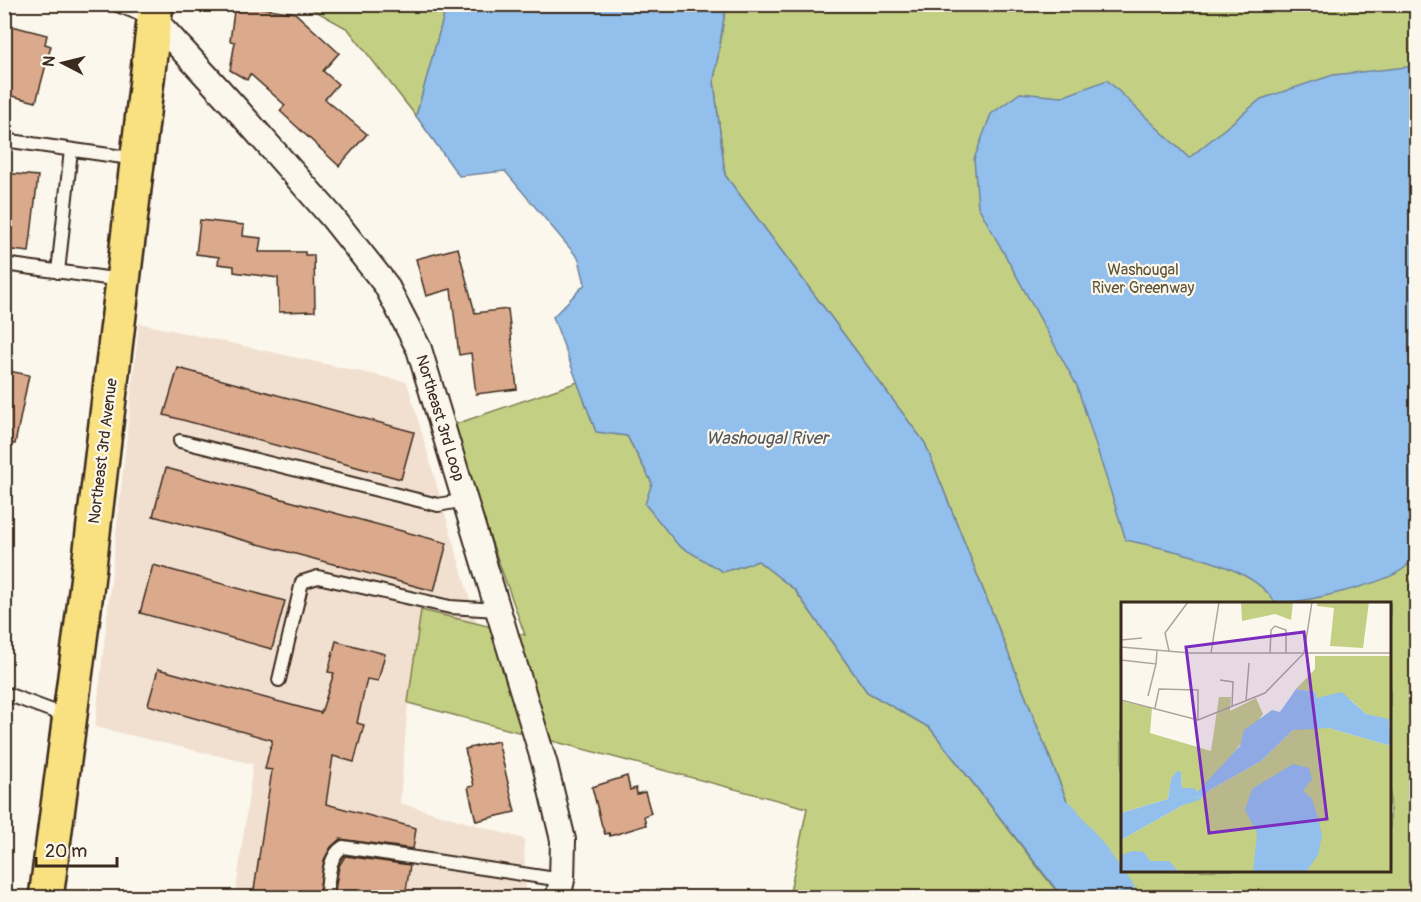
<svg xmlns="http://www.w3.org/2000/svg" width="1421" height="902" viewBox="0 0 1421 902" font-family="Pangolin,sans-serif">
<style>
.built{fill:#f1e0d0}
.green{fill:#c3d084;stroke:#7f7d51;stroke-width:1.5;fill-rule:evenodd}
.water{fill:#92bfec;stroke:#6f839a;stroke-width:1.5}
.lines{fill:none;stroke-linecap:round;stroke-linejoin:round}
.river{stroke:#92bfec;stroke-width:50}
.building{fill:#dbaa8d;stroke:#3b2a1e;stroke-width:1.5}
.lane-casing{stroke:#3b2a1e;stroke-width:16}
.street-casing{stroke:#3b2a1e;stroke-width:28}
.primary-casing{stroke:#3b2a1e;stroke-width:38}
.lane{stroke:#fbf7ec;stroke-width:12}
.street{stroke:#fbf7ec;stroke-width:24}
.primary{stroke:#f9e181;stroke-width:33}
.labels{text-anchor:middle;dominant-baseline:central;stroke-width:4.5;stroke-linejoin:round;paint-order:stroke}
.park-label{font-size:16px;fill:#5d5438;stroke:#fbf7ec}
.street-label{font-size:16px;fill:#3b2a1e;stroke:#fbf7ec}
.water-label{font-size:18px;font-style:italic;fill:#55575c;stroke:#fbf7ec}
.inset-river{fill:none;stroke:#92bfec;stroke-width:3}
.inset-road{fill:none;stroke:#aea59a;stroke-width:1.5}
.view{fill:#7b2cbf;fill-opacity:0.15;stroke:#7b2cbf;stroke-width:3}
.inset-edge{fill:none;stroke:#3b2a1e;stroke-width:3}
</style>
<rect width="100%" height="100%" fill="#fbf7ec"/>
<filter id="ink" filterUnits="userSpaceOnUse"><feTurbulence type="fractalNoise" baseFrequency=".0167" numOctaves="2"/><feDisplacementMap in="SourceGraphic" scale="12" xChannelSelector="R" yChannelSelector="G"/><feConvolveMatrix kernelMatrix="1 2 1 2 8 2 1 2 1" color-interpolation-filters="sRGB"/></filter>
<g filter="url(#ink)">
<!-- built -->
<path class="built" d="M 139,323 L 407,382 L 477,624 L 421,611 L 408,703 L 400,803 L 524,839 L 526,897 L 235,897 L 253,764 L 95,727 Z"/>
<!-- green -->
<g class="green">
<path d="M 305,5 L 447,5 L 416,116 L 348,29 Z"/>
<path d="M 726,5 L 1416,5 L 1416,897 L 1105,897 L 925,443 L 725,175 L 714,81 ZM 1122,604 L 1390,604 L 1390,870 L 1122,870 Z"/>
<path d="M 578,382 L 596,431 L 627,436 L 652,483 L 723,572 L 758,561 L 795,590 L 867,692 L 930,728 L 1061,897 L 789,897 L 807,808 L 408,703 L 421,610 L 525,635 L 450,426 Z"/>
</g>
<!-- water -->
<g class="water">
<path d="M 447,4 L 726,5 L 714,81 L 725,175 L 925,443 L 1105,897 L 1062,897 L 930,728 L 867,692 L 795,590 L 758,561 L 723,572 L 678,545 L 645,504 L 652,483 L 627,436 L 596,432 L 553,317 L 585,284 L 579,259 L 505,171 L 459,176 L 416,116 Z"/>
<path d="M 1416,66 L 1416,556 C 1412,560 1408,565 1403,569 C 1384,584 1300,604 1275,603 C 1254,564 1166,549 1126,540 L 1077,386 L 978,206 L 974,159 L 991,114 L 1020,93 L 1062,97 L 1107,80 L 1189,158 L 1261,99 L 1333,75 Z"/>
</g>
<g class="lines">
<!-- river -->
<path class="river" d="M 1056,823 L 1112,898"/>
</g>
<!-- building -->
<g class="building">
<path d="M 235,4 L 295,13 L 339,53 L 323,71 L 338,84 L 325,99 L 367,134 L 339,166 L 280,111 L 285,105 L 250,74 L 247,80 L 230,70 L 235,42 L 230,41 Z"/>
<path d="M 4,24 L 47,35 L 45,44 L 51,46 L 36,102 L 4,94 Z"/>
<path d="M 4,173 L 38,176 L 29,252 L 4,249 Z"/>
<path d="M 200,220 L 244,225 L 243,236 L 261,238 L 259,252 L 305,252 L 305,255 L 314,255 L 315,311 L 279,312 L 278,278 L 234,272 L 234,266 L 218,264 L 219,257 L 196,254 Z"/>
<path d="M 458,248 L 475,313 L 508,309 L 517,389 L 476,394 L 471,353 L 459,355 L 451,289 L 426,296 L 416,259 Z"/>
<path d="M 178,368 L 414,432 L 401,479 L 164,415 Z"/>
<path d="M 4,370 L 29,375 L 15,444 L 4,443 Z"/>
<path d="M 166,468 L 447,543 L 434,591 L 153,516 Z"/>
<path d="M 153,565 L 285,601 L 272,649 L 140,613 Z"/>
<path d="M 336,641 L 385,654 L 378,681 L 367,679 L 357,723 L 364,725 L 354,762 L 333,756 L 326,804 L 416,828 L 413,849 L 340,839 L 331,847 L 324,860 L 318,897 L 253,897 L 272,770 L 265,769 L 272,740 L 148,705 L 158,669 L 321,713 L 334,673 L 328,672 Z"/>
<path d="M 498,741 L 515,812 L 476,821 L 468,787 L 474,786 L 465,749 Z"/>
<path d="M 627,776 L 630,790 L 636,788 L 637,794 L 645,792 L 651,813 L 644,816 L 646,825 L 610,836 L 609,833 L 605,834 L 602,826 L 592,787 Z"/>
<path d="M 345,856 L 410,865 L 405,897 L 334,897 L 339,866 Z"/>
</g>
<g class="lines">
<!-- lane casing -->
<g class="lane-casing">
<g id="lane">
<path d="M 115,4 L 153,19"/>
<path d="M 4,140 L 137,159"/>
<path d="M 4,264 L 121,280"/>
<path d="M 58,272 L 71,150"/>
<path d="M 180,441 L 438,505 L 465,500"/>
<path d="M 279,680 L 302,582 L 318,577 L 450,607 L 497,610"/>
<path d="M 4,693 L 69,717"/>
<path d="M 326,898 C 329,881 327,857 343,847 L 562,880"/>
</g>
</g>
<!-- street casing -->
<g class="street-casing">
<path id="street" d="M 154,19 L 234,106 L 332,217 L 386,285 L 419,349 L 545,765 L 563,840 L 562,880 L 558,898"/>
</g>
<!-- primary casing -->
<g class="primary-casing">
<path id="primary" d="M 46,898 L 84,608 L 156,4"/>
</g>
<!-- lane -->
<use href="#lane" class="lane"/>
<!-- street -->
<use href="#street" class="street"/>
<!-- primary -->
<use href="#primary" class="primary"/>
</g>
</g>
<g class="labels">
<!-- park labels -->
<g class="park-label">
<text x="1143" y="270">Washougal<tspan x="1143" dy="18">River Greenway</tspan></text>
</g>
<!-- street labels -->
<g class="street-label">
<text transform="translate(440 418) rotate(73)">Northeast 3rd Loop</text>
<text transform="translate(103 451) rotate(-83)">Northeast 3rd Avenue</text>
</g>
<!-- water labels -->
<g class="water-label">
<text x="767" y="438">Washougal River</text>
</g>
</g>
<!-- overview -->
<g transform="translate(1121 602)">
<rect width="270" height="270" fill="#fbf7ec"/>
<path d="M 120,0 L 172,0 L 170,18 L 154,12 L 121,19 ZM 196,0 L 248,0 L 242,46 L 209,44 L 213,6 L 196,4 ZM 194,54 L 270,54 L 270,119 L 245,112 L 229,97 L 195,97 L 195,90 L 175,87 L 194,67 ZM 98,95 L 110,95 L 109,109 L 135,96 L 142,112 L 103,164 L 76,191 L 61,186 L 60,170 L 50,177 L 47,197 L 0,211 L 0,99 L 31,106 L 29,131 L 90,149 ZM 184,125 L 208,126 L 270,144 L 270,270 L 0,270 L 0,238 L 140,159 L 172,128 Z" fill="#c3d084"/>
<path d="M 175,87 L 195,90 L 195,96 L 221,90 L 245,112 L 268,117 L 270,144 L 208,126 L 172,128 L 140,159 L 0,238 L 0,211 L 47,197 L 50,177 L 56,169 L 60,170 L 61,186 L 73,186 L 76,190 L 119,144 L 123,128 L 151,108 L 159,110 ZM 172,162 L 188,166 L 191,177 L 182,189 L 191,197 L 198,219 L 201,234 L 197,253 L 185,270 L 132,270 L 136,231 L 124,208 L 131,187 ZM 11,249 L 23,250 L 29,259 L 48,259 L 58,270 L 0,270 L 0,253 Z" fill="#92bfec"/>
<path class="inset-river" d="M 54,204 L 77,197 L 91,184"/>
<path class="inset-road" d="M 0,38 L 21,36M 0,45 L 69,51 L 270,51M 48,49 L 44,31 L 67,0M 90,51 L 98,0M 149,51 L 150,28 L 154,24 L 165,28 L 165,51M 0,58 L 35,62 L 36,49M 99,78 L 112,80 L 111,105M 27,94 L 35,62M 0,98 L 77,118 L 144,91 L 183,51 L 191,0M 125,99 L 128,61M 34,106 L 38,87 L 77,88 L 77,118"/>
<path class="view" d="M 183,30 L 206,217 L 88,231 L 65,45 Z"/>
<rect width="270" height="270" class="inset-edge"/>
</g>
<!-- margin -->
<rect width="1421" height="902" fill="none" stroke="#fbf7ec" stroke-width="24"/>
<rect x="12" y="12" width="1397" height="878" fill="none" stroke="#3b2a1e" stroke-width="2" filter="url(#ink)"/>
<!-- north arrow -->
<g transform="translate(63 63) rotate(277)" stroke="#fbf7ec" stroke-width="4.5" paint-order="stroke">
<path d="M0-4.5L10 22L0 15L-10 22Z" fill="#3b2a1e"/>
<text y="-9" font-size="16" font-weight="bold" text-anchor="middle" fill="#3b2a1e">N</text>
</g>
<!-- scale -->
<path d="M36 857v9h81v-9" fill="none" stroke="#3b2a1e" stroke-width="3"/>
<text x="45" y="857" font-size="18" fill="#3b2a1e" stroke="#fbf7ec" stroke-width="4.5" paint-order="stroke">20 m</text>
</svg>
